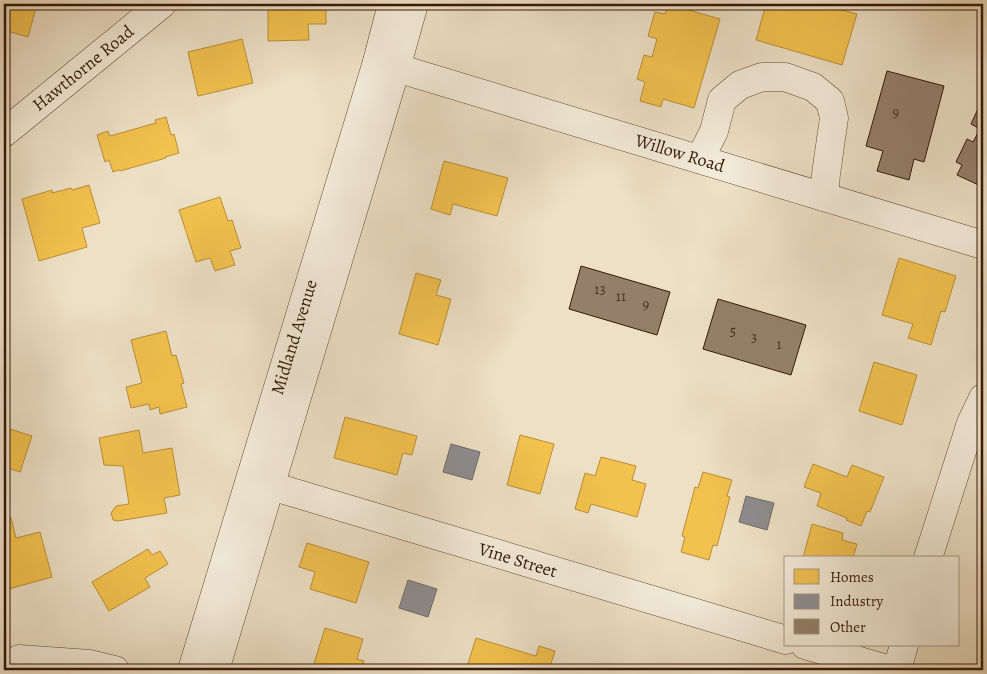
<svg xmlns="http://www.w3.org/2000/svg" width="987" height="674" viewBox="0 0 987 674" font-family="Alegreya,serif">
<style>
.homes{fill:#f2c14e;stroke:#b98e39}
.industry{fill:#8d8d92;stroke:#726a68}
.building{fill:#94806a;stroke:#341807}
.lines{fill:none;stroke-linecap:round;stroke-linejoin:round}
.minor-casing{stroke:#624a36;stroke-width:29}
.tertiary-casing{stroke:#624a36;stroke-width:29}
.minor{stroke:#f3ebd9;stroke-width:28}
.tertiary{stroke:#f3ebd9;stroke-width:28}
.labels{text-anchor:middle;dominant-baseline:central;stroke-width:5;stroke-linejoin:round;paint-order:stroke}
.number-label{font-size:15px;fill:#4c3220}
.street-label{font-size:18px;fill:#341807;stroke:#f3ebd9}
</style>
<rect width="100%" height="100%" fill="#ede0c5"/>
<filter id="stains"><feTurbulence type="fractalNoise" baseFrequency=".004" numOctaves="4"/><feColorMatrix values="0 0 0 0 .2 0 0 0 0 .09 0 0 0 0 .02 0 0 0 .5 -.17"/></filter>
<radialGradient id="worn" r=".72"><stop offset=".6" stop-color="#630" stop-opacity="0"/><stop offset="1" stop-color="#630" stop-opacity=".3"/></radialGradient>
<!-- homes -->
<g class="homes">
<path d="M 4,4 L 37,4 L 28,37 L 4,30 Z"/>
<path d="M 268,4 L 326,4 L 326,24 L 308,24 L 309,40 L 268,41 Z"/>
<path d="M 668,4 L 720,19 L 694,108 L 663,99 L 661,107 L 640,101 L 645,82 L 637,79 L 644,55 L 652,57 L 657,39 L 648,36 L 655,12 L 665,14 Z"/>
<path d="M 766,4 L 820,4 L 857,14 L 842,65 L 756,40 Z"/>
<path d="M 242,39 L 253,83 L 198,96 L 188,52 Z"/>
<path d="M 166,117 L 171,135 L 174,134 L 179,153 L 165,157 L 166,158 L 120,171 L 119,170 L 113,172 L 109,160 L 105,162 L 97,135 L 108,131 L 110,136 L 156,123 L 155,120 Z"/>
<path d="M 444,161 L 508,178 L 497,216 L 453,204 L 450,215 L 431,209 Z"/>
<path d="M 89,185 L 100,223 L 82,228 L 87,247 L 39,261 L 22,199 L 52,190 L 52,193 L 71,188 L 72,190 Z"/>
<path d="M 220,197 L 228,221 L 232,220 L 241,248 L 230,251 L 235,265 L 215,271 L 210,258 L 196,262 L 179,210 Z"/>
<path d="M 899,258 L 956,276 L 945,312 L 941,311 L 931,345 L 908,338 L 913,324 L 882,315 Z"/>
<path d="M 416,273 L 441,280 L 436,295 L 451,299 L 438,345 L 399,334 Z"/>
<path d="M 166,331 L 172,356 L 176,355 L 184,383 L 181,384 L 187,407 L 160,414 L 159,407 L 150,410 L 149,404 L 131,408 L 126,387 L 142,383 L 131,340 Z"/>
<path d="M 874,362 L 917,375 L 902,425 L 859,411 Z"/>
<path d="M 345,417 L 417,436 L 412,455 L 403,453 L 397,475 L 334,458 Z"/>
<path d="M 10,429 L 32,436 L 20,472 L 5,467 L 4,471 L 4,438 L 7,439 Z"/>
<path d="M 139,430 L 143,453 L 172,448 L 180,495 L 164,498 L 167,513 L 118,521 L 113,520 L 111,513 L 116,506 L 129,504 L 123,466 L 104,465 L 99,438 Z"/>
<path d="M 520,435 L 554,444 L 540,494 L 507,485 Z"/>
<path d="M 601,457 L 636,466 L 632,480 L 646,484 L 637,517 L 591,504 L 588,513 L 575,509 L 585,473 L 595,476 Z"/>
<path d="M 813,464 L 847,477 L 852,465 L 884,477 L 870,512 L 867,511 L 861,526 L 846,520 L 847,518 L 817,506 L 821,493 L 804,487 Z"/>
<path d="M 703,472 L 732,480 L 727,496 L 730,497 L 717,546 L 713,545 L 709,560 L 681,552 L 685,537 L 682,536 L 695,487 L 698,488 Z"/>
<path d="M 11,518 L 16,538 L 40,532 L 52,577 L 5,590 L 4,585 L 4,520 Z"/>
<path d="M 812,524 L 843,533 L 842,540 L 857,544 L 853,558 L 803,558 Z"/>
<path d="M 307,543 L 369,562 L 356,603 L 310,589 L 315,572 L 299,567 Z"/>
<path d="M 148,549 L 152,555 L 160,551 L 168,564 L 145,578 L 150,587 L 109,611 L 92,582 Z"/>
<path d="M 325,628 L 363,639 L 357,659 L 364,661 L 361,670 L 312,670 Z"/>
<path d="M 476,638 L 536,656 L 539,646 L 555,651 L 549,670 L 466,670 Z"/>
<path d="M 607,664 L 627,670 L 605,670 Z"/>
</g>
<!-- industry -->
<g class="industry">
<path d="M 451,444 L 480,452 L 472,480 L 443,472 Z"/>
<path d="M 746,496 L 774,503 L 767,530 L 739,522 Z"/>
<path d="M 408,580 L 437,589 L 428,617 L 399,608 Z"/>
</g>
<!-- building -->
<g class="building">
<path d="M 887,71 L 944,86 L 924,162 L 914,159 L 909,180 L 877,171 L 883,151 L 866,146 Z"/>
<path d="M 983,98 L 983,187 L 957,175 L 962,165 L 956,162 L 967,139 L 973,142 L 980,129 L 971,124 Z"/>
<path d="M 581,266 L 670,292 L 657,335 L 569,309 Z"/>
<path d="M 718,299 L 806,325 L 791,375 L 703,349 Z"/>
</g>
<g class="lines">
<!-- minor casing -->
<g class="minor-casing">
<g id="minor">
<path d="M 377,62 L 983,245"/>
<path d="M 4,133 L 162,4"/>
<path d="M 700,159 L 714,131 L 722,100 L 740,85 L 762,77 L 785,77 L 813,87 L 830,101 L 834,118 L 826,174 L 824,197"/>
<path d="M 251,480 L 786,640"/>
<path d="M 928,558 L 971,423 L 983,398"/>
<path d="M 805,645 L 890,670"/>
<path d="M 19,659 L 90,664 L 115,670"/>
<path d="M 897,670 L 904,645"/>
</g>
</g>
<!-- tertiary casing -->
<g class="tertiary-casing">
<g id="tertiary">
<path d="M 192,670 L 377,62 L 392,4"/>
<path d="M 215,670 L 396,68 L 414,4"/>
</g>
</g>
<!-- minor -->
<use href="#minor" class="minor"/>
<!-- tertiary -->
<use href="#tertiary" class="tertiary"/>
</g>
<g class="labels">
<!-- number labels -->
<g class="number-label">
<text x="896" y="112">9</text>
<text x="600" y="289">13</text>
<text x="621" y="296">11</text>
<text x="646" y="304">9</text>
<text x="733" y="331">5</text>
<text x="754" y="337">3</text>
<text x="779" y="344">1</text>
</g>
<!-- street labels -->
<g class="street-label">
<text transform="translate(83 68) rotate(-39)">Hawthorne Road</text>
<text transform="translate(680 153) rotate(17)">Willow Road</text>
<text transform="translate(294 337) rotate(-73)">Midland Avenue</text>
<text transform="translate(518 560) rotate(17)">Vine Street</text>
</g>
</g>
<!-- margin -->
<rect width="987" height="674" fill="none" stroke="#ede0c5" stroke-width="20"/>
<rect x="5" y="5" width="977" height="664" fill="none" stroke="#341807" stroke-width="2.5"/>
<rect x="10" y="10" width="967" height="654" fill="none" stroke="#341807"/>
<!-- legend -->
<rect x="784" y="556" width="175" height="90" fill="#f3ebd9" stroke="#a79785"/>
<rect x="794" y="569" width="25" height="15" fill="#f2c14e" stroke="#a79785"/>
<text x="830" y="582" font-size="15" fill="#341807">Homes</text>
<rect x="794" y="594" width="25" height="15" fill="#8d8d92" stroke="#a79785"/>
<text x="830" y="606" font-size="15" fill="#341807">Industry</text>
<rect x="794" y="619" width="25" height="15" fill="#94806a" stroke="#a79785"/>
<text x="830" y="632" font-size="15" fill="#341807">Other</text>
<rect width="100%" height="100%" filter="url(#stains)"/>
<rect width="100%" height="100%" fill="url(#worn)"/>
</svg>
